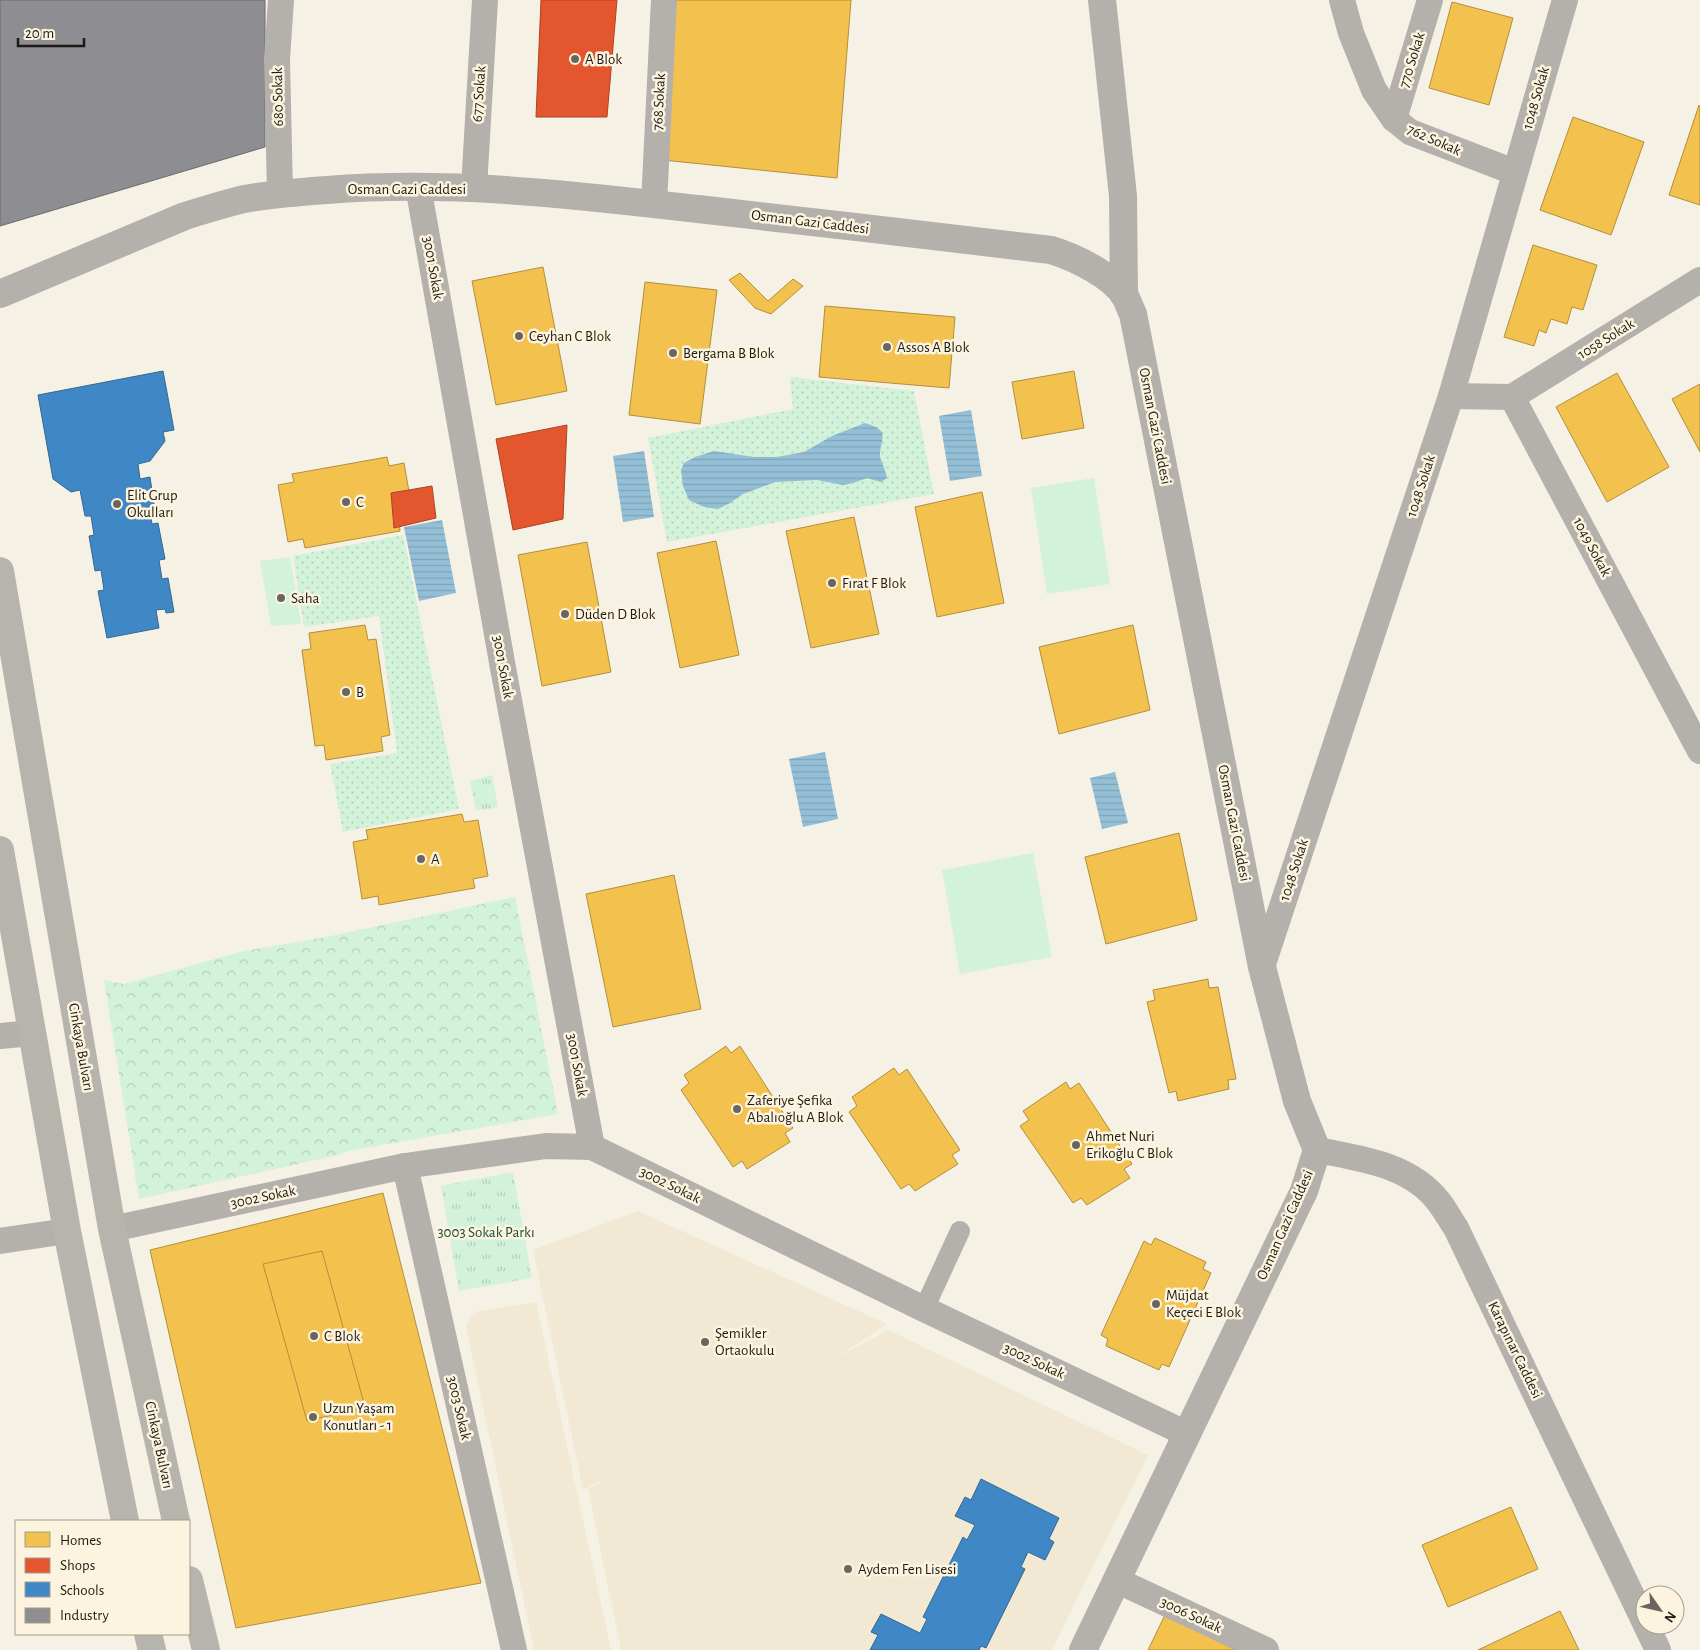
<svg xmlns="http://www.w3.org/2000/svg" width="1700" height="1650" viewBox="0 0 1700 1650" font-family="'Alegreya Sans',sans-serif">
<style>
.built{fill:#f1e9d4}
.grass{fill:url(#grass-dots)}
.forest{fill:url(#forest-crowns)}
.park{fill:url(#park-tufts)}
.pitch{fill:#d2f2da}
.water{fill:url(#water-rules)}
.homes{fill:#f2c14e;stroke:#b28f3d}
.shops{fill:#e4572e;stroke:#a94526}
.schools{fill:#3f88c5;stroke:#356790}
.industry{fill:#8d8d92;stroke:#6c6b6c}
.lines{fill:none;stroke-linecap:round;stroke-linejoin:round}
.pedestrian{stroke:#b4b0ab;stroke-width:20}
.minor{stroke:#b4b0ab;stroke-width:26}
.tertiary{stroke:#b4b0ab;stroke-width:28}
.primary{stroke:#b6b4ac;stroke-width:28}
.poi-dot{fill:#6a665d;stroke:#fcf4df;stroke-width:2}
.labels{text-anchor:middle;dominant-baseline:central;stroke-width:5;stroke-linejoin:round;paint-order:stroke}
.poi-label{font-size:15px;fill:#1e1b14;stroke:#fcf4df;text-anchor:start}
.street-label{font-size:15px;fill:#1e1b14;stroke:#fcf4df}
.park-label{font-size:15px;fill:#184e37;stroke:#fcf4df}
</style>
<defs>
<pattern id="grass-dots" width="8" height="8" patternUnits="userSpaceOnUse" patternTransform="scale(1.25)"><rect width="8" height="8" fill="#d2f2da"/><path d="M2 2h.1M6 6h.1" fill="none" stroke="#b4cfba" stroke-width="1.8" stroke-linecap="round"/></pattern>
<pattern id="forest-crowns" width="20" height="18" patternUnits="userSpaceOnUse" patternTransform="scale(1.25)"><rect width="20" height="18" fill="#d2f2da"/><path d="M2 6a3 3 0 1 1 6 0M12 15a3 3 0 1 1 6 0" fill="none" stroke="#b4cfba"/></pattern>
<pattern id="park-tufts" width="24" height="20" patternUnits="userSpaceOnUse" patternTransform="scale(1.25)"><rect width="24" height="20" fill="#d2f2da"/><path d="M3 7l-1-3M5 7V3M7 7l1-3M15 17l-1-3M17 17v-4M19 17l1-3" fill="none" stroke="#b4cfba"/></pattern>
<pattern id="water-rules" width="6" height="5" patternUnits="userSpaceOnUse" patternTransform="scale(1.25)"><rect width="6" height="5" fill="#94bfd6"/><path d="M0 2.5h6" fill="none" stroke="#7fa4b7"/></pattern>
</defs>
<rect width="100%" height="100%" fill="#f6f1e5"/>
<!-- built -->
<g class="built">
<path d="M 638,1211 L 887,1324 L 836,1358 L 888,1330 L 1148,1455 L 1052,1650 L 621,1650 L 588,1489 L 628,1467 L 583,1490 L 533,1250 Z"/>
<path d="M 536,1302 L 611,1650 L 534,1650 L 466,1326 L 471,1317 L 478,1311 Z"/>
</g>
<!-- grass -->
<g class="grass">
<path d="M 790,377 L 914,391 L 934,494 L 667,542 L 648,438 L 793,409 Z"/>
<path d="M 403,535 L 459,809 L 343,832 L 330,764 L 397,753 L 379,616 L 304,627 L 293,556 Z"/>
</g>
<!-- forest -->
<path class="forest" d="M 515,897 L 558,1114 L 353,1150 L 334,1156 L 139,1199 L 104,980 L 124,984 L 244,951 L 326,937 Z"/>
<!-- park -->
<g class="park">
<path d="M 492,775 L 498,807 L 476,811 L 470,781 Z"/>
<path d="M 513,1172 L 532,1278 L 459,1291 L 441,1186 Z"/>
</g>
<!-- pitch -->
<g class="pitch">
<path d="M 1094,478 L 1110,584 L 1047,594 L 1031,488 Z"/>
<path d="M 290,557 L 301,624 L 271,626 L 260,561 Z"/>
<path d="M 1033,853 L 1052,957 L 960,974 L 942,870 Z"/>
</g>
<!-- water -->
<g class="water">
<path d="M 971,410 L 982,476 L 950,481 L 939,416 Z"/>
<path d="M 865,423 L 876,427 L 882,432 C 884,441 879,448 880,457 C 882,464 886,471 887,478 L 881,482 L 867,478 L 853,483 L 843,485 L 817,480 L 775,482 L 743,494 L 730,503 L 718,509 L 704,507 L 689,500 L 683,486 L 681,470 L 684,463 L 695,457 L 714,451 L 754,457 L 777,457 L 804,452 L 832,436 Z"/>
<path d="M 644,451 L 654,517 L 623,522 L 613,456 Z"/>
<path d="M 442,520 L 456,593 L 419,601 L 404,527 Z"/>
<path d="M 825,752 L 838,819 L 803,827 L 789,759 Z"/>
<path d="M 1115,772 L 1128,823 L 1102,829 L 1090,778 Z"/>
</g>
<!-- homes -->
<g class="homes">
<path d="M 676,0 L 851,0 L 837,178 L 663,160 Z"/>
<path d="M 1452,2 L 1513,18 L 1489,105 L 1429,88 Z"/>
<path d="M 1699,105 L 1700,106 L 1700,205 L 1669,195 Z"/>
<path d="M 1573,117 L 1644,142 L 1611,235 L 1540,210 Z"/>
<path d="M 1533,245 L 1597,265 L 1583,310 L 1572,307 L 1567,324 L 1551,319 L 1546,333 L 1539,330 L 1534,346 L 1504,337 Z"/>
<path d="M 543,267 L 567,391 L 496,405 L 472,281 Z"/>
<path d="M 740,273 L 768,301 L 793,279 L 803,286 L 771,314 L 755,308 L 729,280 Z"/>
<path d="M 645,282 L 717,290 L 700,424 L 629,415 Z"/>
<path d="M 825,306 L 955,317 L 949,388 L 819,377 Z"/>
<path d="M 1074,371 L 1084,428 L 1022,439 L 1012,382 Z"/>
<path d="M 1617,373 L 1669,467 L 1607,502 L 1556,407 Z"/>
<path d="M 1700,384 L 1700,452 L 1672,399 Z"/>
<path d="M 387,457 L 389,466 L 404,463 L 414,520 L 399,522 L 400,531 L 305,548 L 303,539 L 288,542 L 278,485 L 294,482 L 292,474 Z"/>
<path d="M 982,492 L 1004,603 L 937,617 L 915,507 Z"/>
<path d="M 854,517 L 879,634 L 811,648 L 786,531 Z"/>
<path d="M 716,541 L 739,655 L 680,668 L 657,553 Z"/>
<path d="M 587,542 L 611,672 L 542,686 L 518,555 Z"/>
<path d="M 365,625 L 368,640 L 376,639 L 390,735 L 381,737 L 383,751 L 326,760 L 324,745 L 315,746 L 302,650 L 311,649 L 309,633 Z"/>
<path d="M 1133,625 L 1150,710 L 1059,734 L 1039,647 Z"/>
<path d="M 462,814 L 464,822 L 478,820 L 488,876 L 473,879 L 475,888 L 379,905 L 378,896 L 362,899 L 353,842 L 368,839 L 366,830 Z"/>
<path d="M 1179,833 L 1197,920 L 1106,944 L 1085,857 Z"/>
<path d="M 674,875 L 701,1009 L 613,1027 L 586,894 Z"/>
<path d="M 1208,979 L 1209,988 L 1218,987 L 1236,1079 L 1228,1080 L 1229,1089 L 1178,1101 L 1176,1091 L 1169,1093 L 1147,1002 L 1155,1000 L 1153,990 Z"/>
<path d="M 726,1046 L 731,1053 L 740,1046 L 793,1128 L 785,1133 L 790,1142 L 747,1169 L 742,1161 L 733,1167 L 681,1090 L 689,1083 L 684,1075 Z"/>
<path d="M 894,1068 L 899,1075 L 907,1069 L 960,1150 L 952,1155 L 958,1164 L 915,1191 L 909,1184 L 901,1189 L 849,1112 L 857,1106 L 852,1097 Z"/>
<path d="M 1066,1082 L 1070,1089 L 1079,1083 L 1132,1164 L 1124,1169 L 1130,1178 L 1087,1205 L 1081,1198 L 1073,1203 L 1020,1126 L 1029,1120 L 1023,1111 Z"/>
<path d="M 383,1193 L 481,1583 L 236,1628 L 150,1250 Z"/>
<path d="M 1155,1238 L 1206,1262 L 1203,1269 L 1211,1273 L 1169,1367 L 1162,1364 L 1159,1370 L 1106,1346 L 1108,1339 L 1101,1335 L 1144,1241 L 1151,1245 Z"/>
<path d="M 322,1251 L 365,1407 L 307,1421 L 263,1264 Z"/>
<path d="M 1511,1507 L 1538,1569 L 1448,1607 L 1422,1545 Z"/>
<path d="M 1560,1611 L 1579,1650 L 1478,1650 Z"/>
<path d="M 1165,1615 L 1236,1650 L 1148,1650 Z"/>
</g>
<!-- shops -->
<g class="shops">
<path d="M 541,0 L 617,0 L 607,117 L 536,117 Z"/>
<path d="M 567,425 L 563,519 L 513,530 L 496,439 Z"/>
<path d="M 432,486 L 436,518 L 394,528 L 391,493 Z"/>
</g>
<!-- schools -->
<g class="schools">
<path d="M 163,371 L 174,430 L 163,432 L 165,441 L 150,461 L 138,464 L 140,479 L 150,477 L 154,504 L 149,505 L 152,524 L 158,523 L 165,559 L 159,560 L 162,579 L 168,578 L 174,612 L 166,613 L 165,609 L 156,610 L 159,628 L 107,638 L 98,591 L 104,590 L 101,570 L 95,571 L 89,536 L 94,535 L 91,516 L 85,516 L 80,490 L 71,492 L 53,479 L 38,395 Z"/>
<path d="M 981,1479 L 1059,1518 L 1049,1539 L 1054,1542 L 1045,1560 L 1028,1552 L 1021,1567 L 1025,1569 L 986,1648 L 981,1646 L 979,1650 L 870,1650 L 878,1635 L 871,1632 L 881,1614 L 920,1633 L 927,1619 L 923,1617 L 963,1537 L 967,1540 L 975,1525 L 955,1516 L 965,1497 L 971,1500 Z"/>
</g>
<!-- industry -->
<path class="industry" d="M 0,0 L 265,0 L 265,147 L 0,226 Z"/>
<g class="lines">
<!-- pedestrian -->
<path class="pedestrian" d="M 924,1309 L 960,1231"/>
<!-- minor -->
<g class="minor">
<path d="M 1342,0 L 1351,33 L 1374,90 L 1394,119 L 1410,132 L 1514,172"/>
<path d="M 1394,119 L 1430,0"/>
<path d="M 418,186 L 503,668 L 592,1147"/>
<path d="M 474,188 L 485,0"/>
<path d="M 280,194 L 277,59 L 281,0"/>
<path d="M 654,204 L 664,0"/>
<path d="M 1451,396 L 1512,397 L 1700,751"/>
<path d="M 1512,397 L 1700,280"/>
<path d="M 1262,967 L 1451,396 L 1565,0"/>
<path d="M 0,1036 L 32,1033"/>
<path d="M 1317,1150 C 1361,1159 1410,1164 1439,1202 C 1445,1210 1450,1219 1456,1228 L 1645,1623"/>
<path d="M 405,1166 L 514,1650"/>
<path d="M 112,1229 L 405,1166 L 546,1146 L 592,1147 L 924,1309 L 1187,1434"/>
<path d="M 0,1241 L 67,1231"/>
<path d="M 1116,1580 L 1266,1650"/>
<path d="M 1646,1625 L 1658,1650"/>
</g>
<!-- tertiary -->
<g class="tertiary">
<path d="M 1102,0 L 1123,196 L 1124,295"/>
<path d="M 0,294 L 185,216 C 204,210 224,204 244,199 C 271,194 299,192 327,190 C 451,180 575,195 698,209 C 816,222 933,236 1051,250 C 1074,257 1112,275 1125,296 C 1128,302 1130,308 1133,314 L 1262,967 L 1297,1101 L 1317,1150 L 1304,1191 L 1083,1650"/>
</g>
<!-- primary -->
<g class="primary">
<path d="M 0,571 L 112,1229 L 176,1521"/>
<path d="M 0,850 L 67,1231 L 125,1521"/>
<path d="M 189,1580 L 206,1650"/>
<path d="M 148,1634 L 152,1650"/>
</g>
</g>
<!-- markers -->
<g class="poi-dot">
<circle cx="575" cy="59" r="5"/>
<circle cx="519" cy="336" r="5"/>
<circle cx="887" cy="347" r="5"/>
<circle cx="673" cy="353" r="5"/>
<circle cx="346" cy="502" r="5"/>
<circle cx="117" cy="504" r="5"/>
<circle cx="832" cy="583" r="5"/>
<circle cx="281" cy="598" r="5"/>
<circle cx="565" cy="614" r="5"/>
<circle cx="346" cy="692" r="5"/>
<circle cx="421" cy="859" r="5"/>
<circle cx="737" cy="1109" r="5"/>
<circle cx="1076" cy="1145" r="5"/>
<circle cx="1156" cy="1304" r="5"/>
<circle cx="314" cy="1336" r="5"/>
<circle cx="705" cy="1342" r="5"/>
<circle cx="313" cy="1417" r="5"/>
<circle cx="848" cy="1569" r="5"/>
</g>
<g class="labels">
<!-- poi labels -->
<g class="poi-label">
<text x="585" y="59">A Blok</text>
<text x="529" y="336">Ceyhan C Blok</text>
<text x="897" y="347">Assos A Blok</text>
<text x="683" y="353">Bergama B Blok</text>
<text x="127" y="495">Elit Grup<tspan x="127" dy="17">Okulları</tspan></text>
<text x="356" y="502">C</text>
<text x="842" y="583">Fırat F Blok</text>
<text x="291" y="598">Saha</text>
<text x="575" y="614">Düden D Blok</text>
<text x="356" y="692">B</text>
<text x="431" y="859">A</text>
<text x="747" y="1100">Zaferiye Şefika<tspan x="747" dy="17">Abalıoğlu A Blok</tspan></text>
<text x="1086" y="1136">Ahmet Nuri<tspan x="1086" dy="17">Erikoğlu C Blok</tspan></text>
<text x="1166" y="1295">Müjdat<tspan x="1166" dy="17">Keçeci E Blok</tspan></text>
<text x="715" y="1333">Şemikler<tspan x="715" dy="17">Ortaokulu</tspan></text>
<text x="324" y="1336">C Blok</text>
<text x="323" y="1408">Uzun Yaşam<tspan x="323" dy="17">Konutları - 1</tspan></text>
<text x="858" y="1569">Aydem Fen Lisesi</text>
</g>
<!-- street labels -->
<g class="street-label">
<text transform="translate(1412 60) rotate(-73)">770 Sokak</text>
<text transform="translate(479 94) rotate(-86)">677 Sokak</text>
<text transform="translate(278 97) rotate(-91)">680 Sokak</text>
<text transform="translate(1536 98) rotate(-74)">1048 Sokak</text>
<text transform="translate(659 102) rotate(-87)">768 Sokak</text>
<text transform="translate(1434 140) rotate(24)">762 Sokak</text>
<text x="407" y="189">Osman Gazi Caddesi</text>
<text transform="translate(810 222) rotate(7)">Osman Gazi Caddesi</text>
<text transform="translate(433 268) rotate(80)">3001 Sokak</text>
<text transform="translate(1606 339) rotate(-32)">1058 Sokak</text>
<text transform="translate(1155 426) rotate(79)">Osman Gazi Caddesi</text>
<text transform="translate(1421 486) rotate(-72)">1048 Sokak</text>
<text transform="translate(1592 547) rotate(62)">1049 Sokak</text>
<text transform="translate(503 667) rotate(80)">3001 Sokak</text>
<text transform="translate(1234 823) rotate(79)">Osman Gazi Caddesi</text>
<text transform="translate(1294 870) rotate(-72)">1048 Sokak</text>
<text transform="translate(81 1047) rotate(80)">Cinkaya Bulvarı</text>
<text transform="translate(577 1065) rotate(80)">3001 Sokak</text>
<text transform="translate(670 1185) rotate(26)">3002 Sokak</text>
<text transform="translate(263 1197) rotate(-12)">3002 Sokak</text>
<text transform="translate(1285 1225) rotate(-66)">Osman Gazi Caddesi</text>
<text transform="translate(1515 1350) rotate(64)">Karapınar Caddesi</text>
<text transform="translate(1034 1361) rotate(25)">3002 Sokak</text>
<text transform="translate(459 1408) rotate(77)">3003 Sokak</text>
<text transform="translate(159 1445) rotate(78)">Cinkaya Bulvarı</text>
<text transform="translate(1191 1615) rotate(25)">3006 Sokak</text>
</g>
<!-- park labels -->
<g class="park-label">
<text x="486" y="1232">3003 Sokak Parkı</text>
</g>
</g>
<!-- legend -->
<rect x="15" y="1520" width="175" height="115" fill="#fcf4df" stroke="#a39d8e"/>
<rect x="25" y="1532" width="25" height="15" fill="#f2c14e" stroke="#a39d8e"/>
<text x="60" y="1545" font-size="15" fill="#1e1b14">Homes</text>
<rect x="25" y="1558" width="25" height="15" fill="#e4572e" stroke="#a39d8e"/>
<text x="60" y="1570" font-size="15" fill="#1e1b14">Shops</text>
<rect x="25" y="1582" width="25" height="15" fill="#3f88c5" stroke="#a39d8e"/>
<text x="60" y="1595" font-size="15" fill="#1e1b14">Schools</text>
<rect x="25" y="1608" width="25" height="15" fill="#8d8d92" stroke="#a39d8e"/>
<text x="60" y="1620" font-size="15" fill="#1e1b14">Industry</text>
<!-- north arrow -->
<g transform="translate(1660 1610) rotate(124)"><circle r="24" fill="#fcf4df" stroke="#a39d8e"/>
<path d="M0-4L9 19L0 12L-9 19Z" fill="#6a665d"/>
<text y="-8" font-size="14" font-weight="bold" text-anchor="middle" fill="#1e1b14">N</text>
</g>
<!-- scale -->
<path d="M18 38v8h66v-8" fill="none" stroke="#1e1b14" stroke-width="2.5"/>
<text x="25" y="38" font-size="15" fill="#1e1b14" stroke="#fcf4df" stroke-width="4" paint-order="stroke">20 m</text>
</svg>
